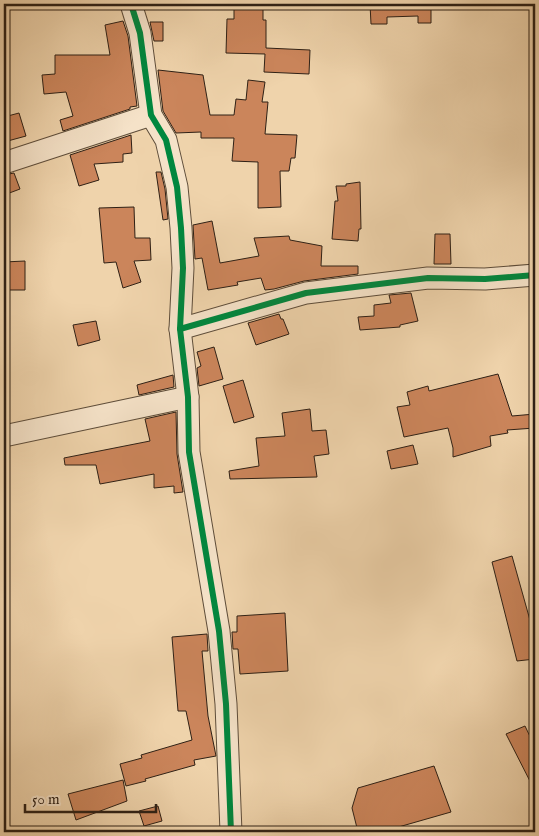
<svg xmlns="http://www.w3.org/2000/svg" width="539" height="836" viewBox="0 0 539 836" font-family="'IM FELL English',serif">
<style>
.building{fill:#cb855b;stroke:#2e2015}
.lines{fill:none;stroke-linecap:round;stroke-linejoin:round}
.minor-casing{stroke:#5e4d3a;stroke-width:23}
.minor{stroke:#f5e2c8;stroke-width:21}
.cycleway-casing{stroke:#f5e2c8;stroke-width:9}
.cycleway{stroke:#00873e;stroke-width:6}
</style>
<rect width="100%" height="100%" fill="#efd3ab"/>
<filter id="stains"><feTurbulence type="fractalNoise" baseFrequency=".004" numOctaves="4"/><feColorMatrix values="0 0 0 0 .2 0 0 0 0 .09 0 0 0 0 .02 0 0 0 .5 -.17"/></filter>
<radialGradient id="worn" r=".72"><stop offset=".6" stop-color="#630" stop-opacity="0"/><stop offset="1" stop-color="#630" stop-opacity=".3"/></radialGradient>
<!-- building -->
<g class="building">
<path d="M 234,4 L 263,4 L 263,20 L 266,20 L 266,48 L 310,50 L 309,74 L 264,72 L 265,54 L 226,53 L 227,19 L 234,19 Z"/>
<path d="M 370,4 L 431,4 L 431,23 L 418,23 L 418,16 L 387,17 L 387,24 L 371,24 Z"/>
<path d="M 123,21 L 128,36 L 137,106 L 130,107 L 130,109 L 63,131 L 60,120 L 73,116 L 66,92 L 44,94 L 42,75 L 55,74 L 55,55 L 110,55 L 105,25 Z"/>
<path d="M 150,22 L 163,22 L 163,41 L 154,41 Z"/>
<path d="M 158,70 L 203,75 L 210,115 L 234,115 L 236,99 L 246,100 L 248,80 L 265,82 L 262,102 L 268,102 L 265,134 L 297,135 L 295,158 L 291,158 L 289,171 L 280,171 L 281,207 L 258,208 L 258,162 L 232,161 L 234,138 L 201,138 L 201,132 L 176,133 L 163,111 Z"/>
<path d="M 19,113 L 26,136 L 4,142 L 4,117 Z"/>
<path d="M 131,135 L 132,153 L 123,154 L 123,162 L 94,164 L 99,180 L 79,186 L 70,155 Z"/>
<path d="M 156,172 L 161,172 L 165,189 L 168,219 L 163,220 Z"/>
<path d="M 14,173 L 20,189 L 4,195 L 4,175 Z"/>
<path d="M 360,182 L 361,229 L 359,229 L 358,241 L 332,239 L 335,201 L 338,201 L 336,186 L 346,186 L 346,184 Z"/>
<path d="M 134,207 L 135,238 L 150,238 L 151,260 L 134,261 L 141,282 L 123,288 L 116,262 L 104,263 L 99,208 Z"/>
<path d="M 212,221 L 220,263 L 259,256 L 254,238 L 289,236 L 290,240 L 322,246 L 321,266 L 358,266 L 358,274 L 304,281 L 274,289 L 265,290 L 261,278 L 237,282 L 238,285 L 208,290 L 202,258 L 195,259 L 193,225 Z"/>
<path d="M 435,234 L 450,234 L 451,264 L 434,264 Z"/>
<path d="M 25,261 L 25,290 L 4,290 L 4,262 Z"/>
<path d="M 411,293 L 418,321 L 400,325 L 400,327 L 360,330 L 358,317 L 374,316 L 374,305 L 391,303 L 389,295 Z"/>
<path d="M 279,314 L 281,319 L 283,319 L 289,334 L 256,345 L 248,323 Z"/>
<path d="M 96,321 L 100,340 L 78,346 L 73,325 Z"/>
<path d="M 214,347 L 223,379 L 199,386 L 197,368 L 201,366 L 197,352 Z"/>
<path d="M 498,374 L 512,416 L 535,414 L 535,428 L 507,430 L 508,433 L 490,436 L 491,446 L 453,457 L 453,448 L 448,428 L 404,437 L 397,407 L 410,405 L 407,392 L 428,386 L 429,391 Z"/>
<path d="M 173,375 L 174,387 L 139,395 L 137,385 Z"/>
<path d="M 243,380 L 254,417 L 234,423 L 223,386 Z"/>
<path d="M 310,409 L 312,431 L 326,430 L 329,454 L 314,456 L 317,477 L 230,479 L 229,471 L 259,466 L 256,438 L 285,436 L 282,413 Z"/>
<path d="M 176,412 L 177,454 L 183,492 L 174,493 L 174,486 L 154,488 L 154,474 L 100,484 L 96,465 L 65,465 L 64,458 L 150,441 L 145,419 Z"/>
<path d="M 413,445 L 418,464 L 391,469 L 387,451 Z"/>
<path d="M 512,556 L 535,638 L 535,659 L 517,661 L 492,562 Z"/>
<path d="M 285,613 L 288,671 L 240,674 L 238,649 L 233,649 L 232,632 L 237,632 L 237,616 Z"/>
<path d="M 207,634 L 208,651 L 202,651 L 208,716 L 216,756 L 194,760 L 195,765 L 145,779 L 146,781 L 126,786 L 120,764 L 142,758 L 141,755 L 192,740 L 186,711 L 178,711 L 172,637 Z"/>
<path d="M 525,726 L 535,747 L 535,791 L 506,734 Z"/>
<path d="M 434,766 L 451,812 L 381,832 L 358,832 L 352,808 L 358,788 Z"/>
<path d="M 123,780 L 127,801 L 76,820 L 68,794 Z"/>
<path d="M 158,806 L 162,821 L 144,826 L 139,811 Z"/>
</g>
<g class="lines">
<!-- minor casing -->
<g class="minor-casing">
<g id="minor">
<path d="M 131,4 L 140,33 L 151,115 L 166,140 L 177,187 L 181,228 L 183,268 L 180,329 L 188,397 L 189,452 L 219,631 L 226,704 L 231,832"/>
<path d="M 4,163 L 151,115"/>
<path d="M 180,329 L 306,293 L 428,278 L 485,279 L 535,275"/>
<path d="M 4,436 L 188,397"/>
</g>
</g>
<!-- minor -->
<use href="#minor" class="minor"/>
<!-- cycleway casing -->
<g class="cycleway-casing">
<g id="cycleway">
<path d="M 131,4 L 140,33 L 151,115 L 166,140 L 177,187 L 181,228 L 183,268 L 180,329 L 188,397 L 189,452 L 219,631 L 226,704 L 231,832"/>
<path d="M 180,329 L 306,293 L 428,278 L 485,279 L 535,275"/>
</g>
</g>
<!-- cycleway -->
<use href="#cycleway" class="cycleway"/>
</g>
<!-- margin -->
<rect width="539" height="836" fill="none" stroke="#efd3ab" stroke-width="20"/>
<rect x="5" y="5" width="529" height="826" fill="none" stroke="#2e2015" stroke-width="2.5"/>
<rect x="10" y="10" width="519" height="816" fill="none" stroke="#2e2015"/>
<!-- scale -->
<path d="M25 804v8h131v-8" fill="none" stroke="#2e2015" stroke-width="2.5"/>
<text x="32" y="804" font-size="15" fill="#2e2015" stroke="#f5e2c8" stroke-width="4" paint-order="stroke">50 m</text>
<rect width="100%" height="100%" filter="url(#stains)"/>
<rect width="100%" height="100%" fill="url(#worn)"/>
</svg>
